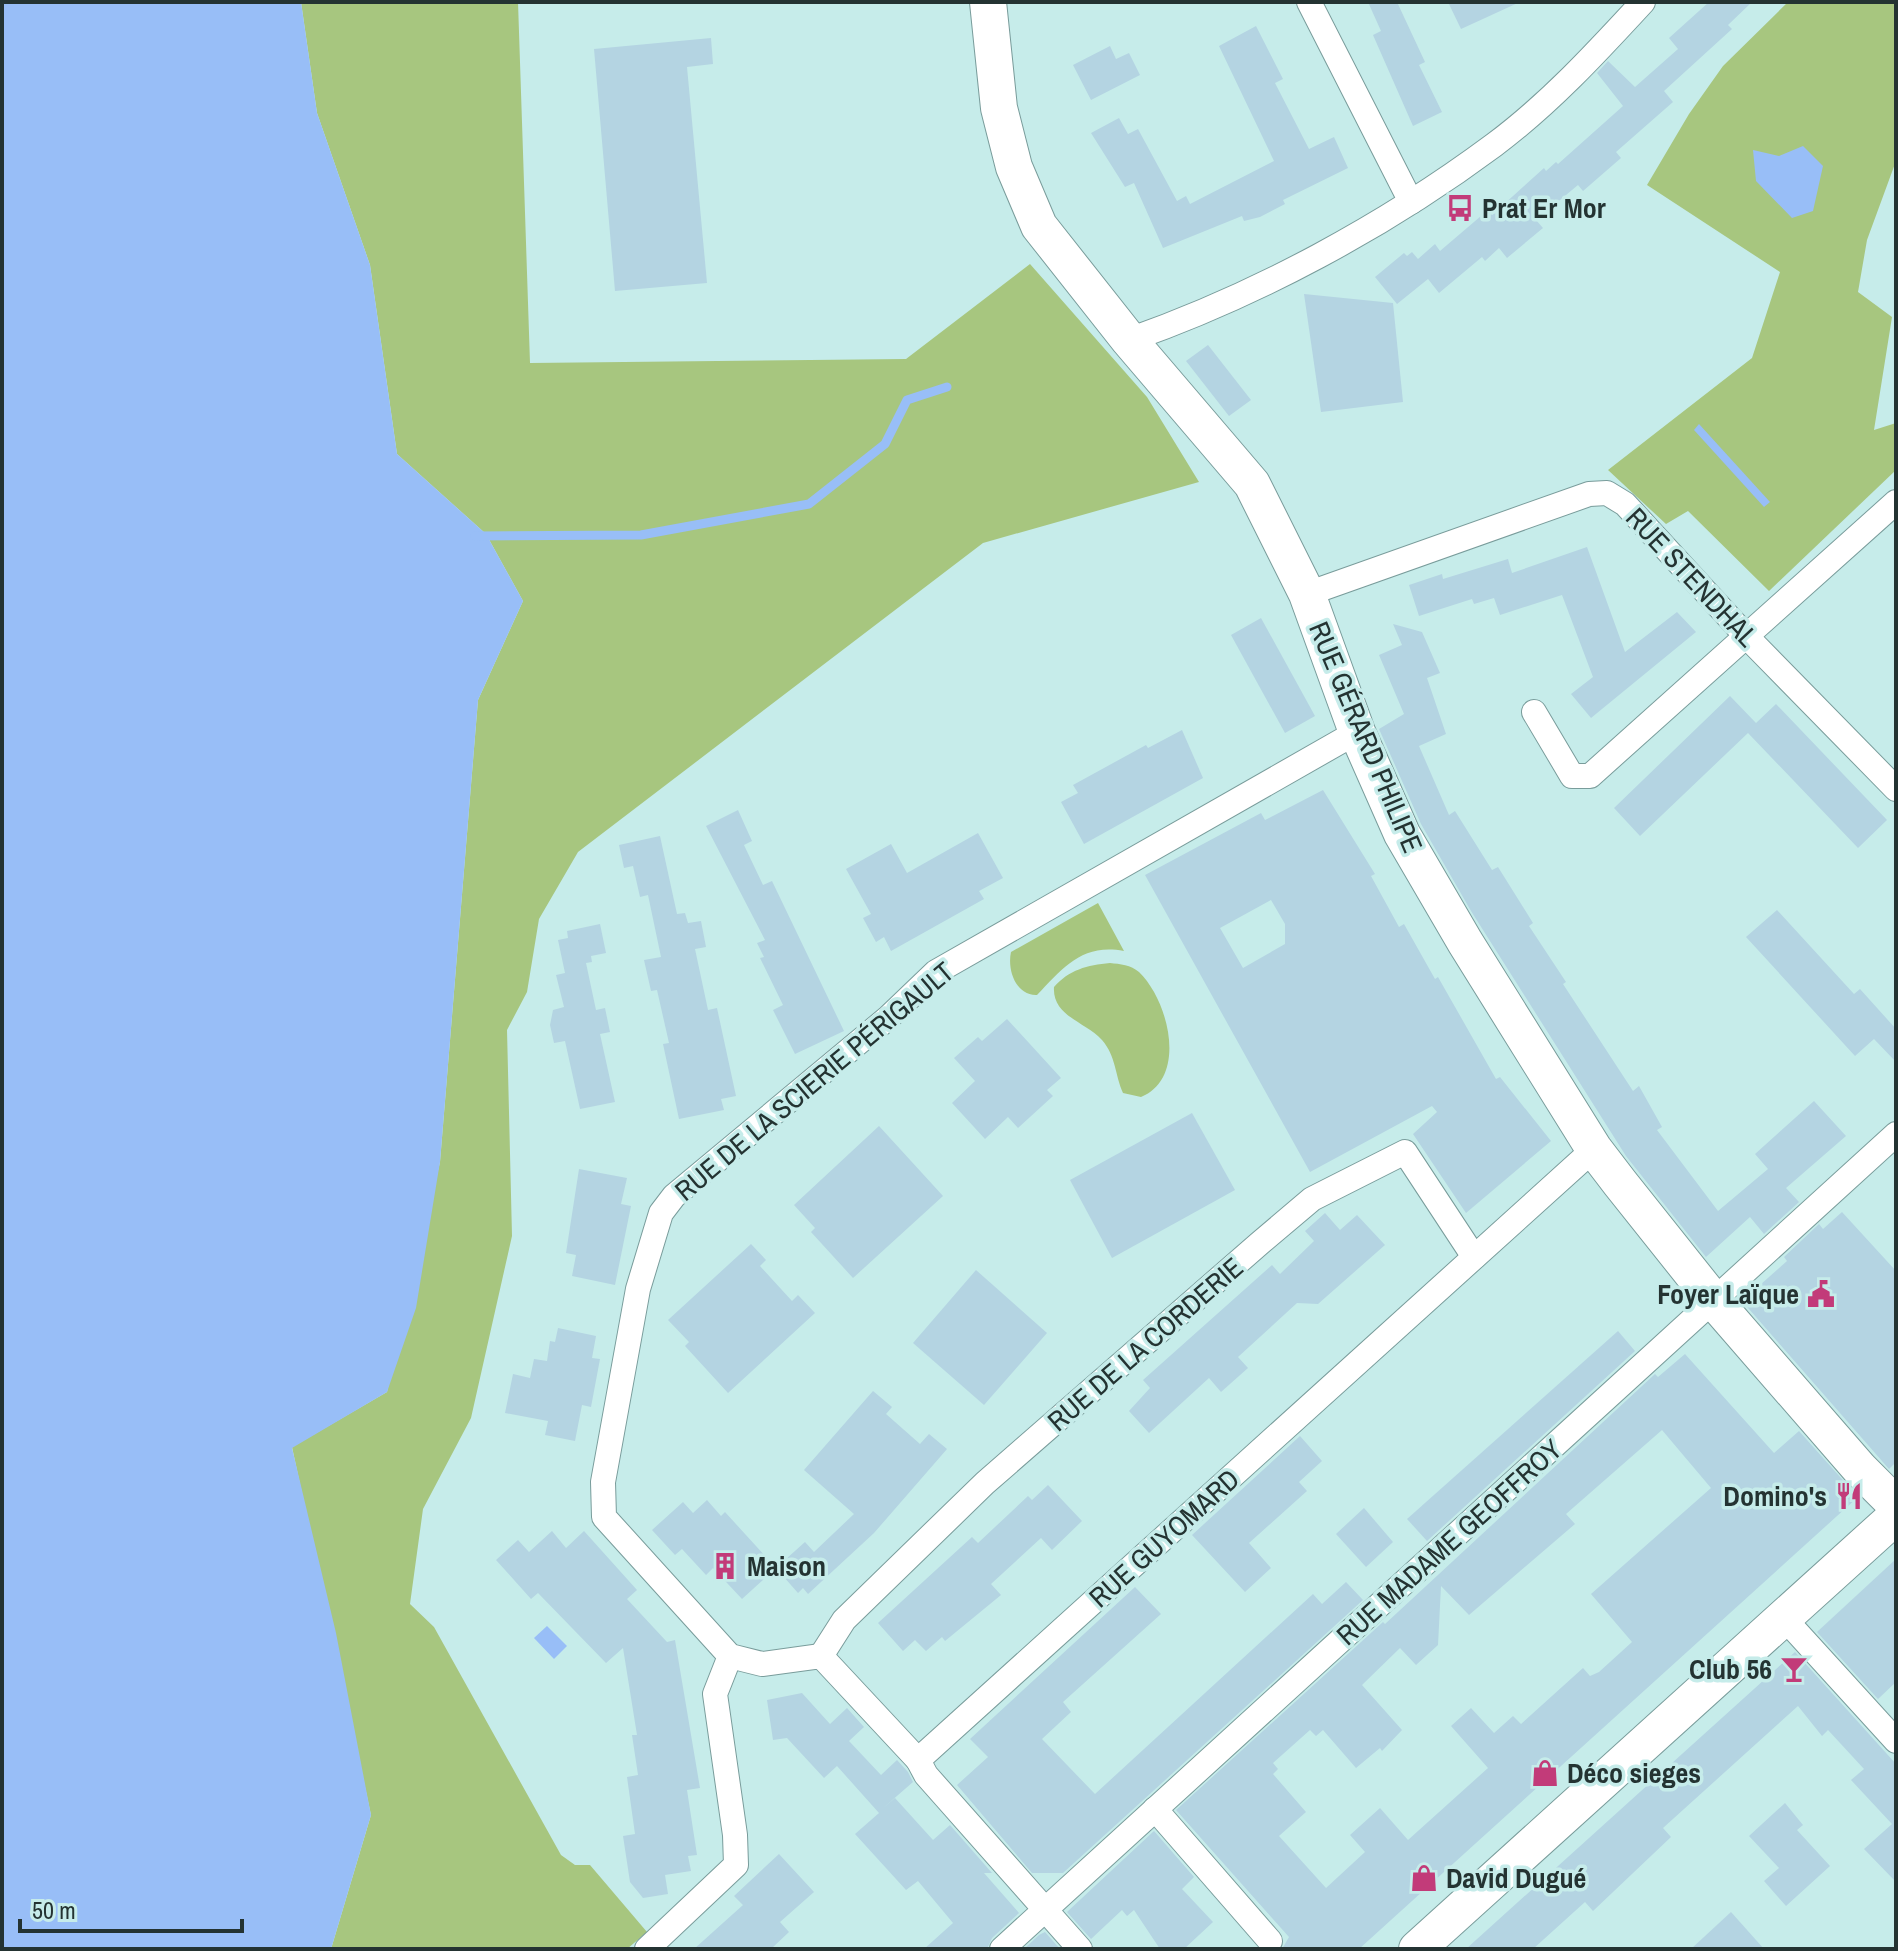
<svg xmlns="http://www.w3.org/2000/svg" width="1898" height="1951" viewBox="0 0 1898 1951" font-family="'Archivo Narrow',sans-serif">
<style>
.green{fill:#a7c67f}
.water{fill:#98bef7}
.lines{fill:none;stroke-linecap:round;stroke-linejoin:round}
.stream{stroke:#98bef7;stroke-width:9}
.building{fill:#b4d4e2;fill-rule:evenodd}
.street-casing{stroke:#799c9b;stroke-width:26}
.secondary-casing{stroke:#799c9b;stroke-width:38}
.street{stroke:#fff;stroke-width:24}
.secondary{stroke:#fff;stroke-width:36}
.labels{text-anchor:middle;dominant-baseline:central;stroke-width:7;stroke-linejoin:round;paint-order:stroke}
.poi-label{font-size:28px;font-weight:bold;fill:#243332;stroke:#c6ecea;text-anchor:start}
.street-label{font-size:28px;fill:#243332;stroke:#c6ecea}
</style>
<rect width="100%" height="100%" fill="#c6ecea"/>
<!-- green -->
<g class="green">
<path d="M 301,2 L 518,2 L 530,363 L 906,359 L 1030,264 L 1147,397 L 1199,482 L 983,543 L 578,852 L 539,919 L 527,992 L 507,1030 L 512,1236 L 471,1418 L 423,1509 L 410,1604 L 434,1627 L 561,1855 L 575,1865 L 590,1865 L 647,1932 L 627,1949 L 331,1949 L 371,1815 L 292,1447 L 387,1392 L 440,1162 L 478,700 L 523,601 L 486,534 L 397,454 L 370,265 L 317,113 Z"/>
<path d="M 1788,2 L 1896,2 L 1896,161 L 1867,240 L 1858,292 L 1892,317 L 1874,430 L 1896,423 L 1896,470 L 1769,591 L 1688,511 L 1666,524 L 1608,470 L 1752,358 L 1780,272 L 1647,185 L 1689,114 L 1723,66 Z"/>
<path d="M 1098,903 L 1124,951 C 1082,943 1063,968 1037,995 C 1016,996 1007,970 1011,952 Z"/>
<path d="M 1110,963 C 1120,964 1131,965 1139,972 C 1169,1001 1188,1078 1141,1097 L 1123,1093 C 1115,1075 1116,1056 1102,1040 C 1086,1022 1052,1016 1054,987 C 1069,970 1087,965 1110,963 Z"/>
</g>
<!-- water -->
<g class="water">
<path d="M 2,2 L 301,2 L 317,113 L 370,265 L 397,454 L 486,534 L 523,601 L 478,700 L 440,1162 L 416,1308 L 387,1392 L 292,1448 L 336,1633 L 371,1815 L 331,1949 L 2,1949 Z"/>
<path d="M 1803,146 L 1823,166 L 1813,211 L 1792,218 L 1756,181 L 1753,150 L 1779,156 Z"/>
<path d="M 1699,424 L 1770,502 L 1764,507 L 1694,430 Z"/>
<path d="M 547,1626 L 567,1646 L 554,1659 L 534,1638 Z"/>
</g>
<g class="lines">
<!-- stream -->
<path class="stream" d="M 475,536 L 641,535 L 809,504 L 885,444 L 907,400 L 947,387"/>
</g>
<!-- building -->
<g class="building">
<path d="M 1368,2 L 1397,2 L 1425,62 L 1419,65 L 1442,112 L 1413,126 L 1373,35 L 1381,31 Z"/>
<path d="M 1448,2 L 1520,2 L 1461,29 Z"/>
<path d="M 1709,2 L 1752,2 L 1728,25 L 1732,29 L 1664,91 L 1673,102 L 1616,152 L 1621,158 L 1583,191 L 1578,185 L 1536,220 L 1543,228 L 1507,258 L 1499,248 L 1485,261 L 1482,257 L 1439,293 L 1428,279 L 1397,304 L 1375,277 L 1404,253 L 1407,256 L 1412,252 L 1418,259 L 1435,244 L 1440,251 L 1488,210 L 1492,215 L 1544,168 L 1546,171 L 1556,162 L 1558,164 L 1623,106 L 1597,73 L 1608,61 L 1635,87 L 1678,49 L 1669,38 Z"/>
<path d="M 1256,26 L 1283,79 L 1275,83 L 1309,149 L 1334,137 L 1348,168 L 1283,200 L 1285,204 L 1260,217 L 1244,221 L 1242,216 L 1163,248 L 1134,183 L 1125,187 L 1091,133 L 1119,118 L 1128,134 L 1138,129 L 1177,201 L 1186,196 L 1190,204 L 1274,161 L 1219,46 Z"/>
<path d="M 711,38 L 713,64 L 687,67 L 707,283 L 615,291 L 594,49 Z"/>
<path d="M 1110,46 L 1116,59 L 1129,53 L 1140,75 L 1091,100 L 1073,65 Z"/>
<path d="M 1304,294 L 1393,303 L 1403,402 L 1321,412 Z"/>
<path d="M 1208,345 L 1251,400 L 1229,416 L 1186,361 Z"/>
<path d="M 1587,547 L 1625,652 L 1677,612 L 1696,632 L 1591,718 L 1571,694 L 1593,677 L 1562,595 L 1500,615 L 1494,598 L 1474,604 L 1472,599 L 1419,616 L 1409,585 L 1442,574 L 1443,579 L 1508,559 L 1512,573 Z"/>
<path d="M 1261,618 L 1315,716 L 1285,733 L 1231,635 Z"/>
<path d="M 1393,624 L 1422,632 L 1440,673 L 1427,678 L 1446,734 L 1419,746 L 1449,815 L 1455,811 L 1492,870 L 1498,867 L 1533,923 L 1529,926 L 1566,982 L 1563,984 L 1633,1091 L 1639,1086 L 1662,1127 L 1657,1130 L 1718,1211 L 1768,1169 L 1755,1154 L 1814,1101 L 1846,1136 L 1786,1188 L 1799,1202 L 1764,1234 L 1750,1217 L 1706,1257 L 1626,1156 L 1471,911 L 1421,824 L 1379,729 L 1404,714 L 1379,655 L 1402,645 Z"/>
<path d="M 1730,696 L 1756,723 L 1776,704 L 1887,820 L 1858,848 L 1748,733 L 1640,836 L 1614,808 Z"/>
<path d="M 1182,730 L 1203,778 L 1084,844 L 1061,802 L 1078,793 L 1073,785 L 1146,745 L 1148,748 Z"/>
<path d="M 1323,790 L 1375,874 L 1371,876 L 1399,927 L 1404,924 L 1435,979 L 1438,977 L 1496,1079 L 1500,1077 L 1551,1141 L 1466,1213 L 1413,1134 L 1437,1112 L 1432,1106 L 1310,1172 L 1145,875 L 1261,813 L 1265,820 ZM 1271,900 L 1285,924 L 1285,944 L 1243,968 L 1220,928 Z"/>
<path d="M 738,810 L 752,841 L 744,845 L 763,885 L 772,881 L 844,1031 L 795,1054 L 773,1010 L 783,1005 L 760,958 L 764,957 L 757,943 L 765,940 L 706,826 Z"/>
<path d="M 978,833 L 1003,878 L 979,891 L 984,899 L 891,951 L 884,937 L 876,942 L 863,918 L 871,914 L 846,869 L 891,844 L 907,873 Z"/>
<path d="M 660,836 L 677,914 L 685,913 L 688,923 L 701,921 L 706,947 L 695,949 L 708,1010 L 717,1008 L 736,1096 L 721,1099 L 724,1110 L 679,1119 L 663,1044 L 669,1043 L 657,990 L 651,991 L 644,960 L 661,957 L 648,895 L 640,897 L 633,866 L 624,868 L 619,845 Z"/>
<path d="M 1777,910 L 1854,994 L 1860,989 L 1896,1029 L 1896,1062 L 1874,1039 L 1855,1056 L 1746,937 Z"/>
<path d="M 600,924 L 606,953 L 591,956 L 592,962 L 586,963 L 596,1010 L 605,1008 L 610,1032 L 600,1034 L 615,1102 L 580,1109 L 565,1041 L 554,1043 L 550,1025 L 553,1010 L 564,1007 L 556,975 L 565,973 L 558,940 L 568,938 L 567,931 Z"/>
<path d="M 1007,1019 L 1061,1078 L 1047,1090 L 1053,1096 L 1018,1128 L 1008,1117 L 985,1139 L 952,1103 L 975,1081 L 954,1058 L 978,1037 L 982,1041 Z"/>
<path d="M 1192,1113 L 1235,1190 L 1112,1258 L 1070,1180 Z"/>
<path d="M 879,1126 L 943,1196 L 853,1278 L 811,1232 L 815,1228 L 794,1205 Z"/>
<path d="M 579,1169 L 627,1178 L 621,1204 L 631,1206 L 615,1285 L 572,1276 L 576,1255 L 566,1253 Z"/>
<path d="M 1842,1212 L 1896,1271 L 1896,1462 L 1889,1469 L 1742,1301 L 1787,1261 L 1784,1257 L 1819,1224 L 1823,1229 Z"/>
<path d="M 1325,1213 L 1340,1230 L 1357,1215 L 1385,1245 L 1318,1304 L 1297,1303 L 1238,1357 L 1248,1368 L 1221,1392 L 1209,1378 L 1149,1433 L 1129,1411 L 1150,1388 L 1143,1380 L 1272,1265 L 1280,1274 L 1314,1241 L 1305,1231 Z"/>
<path d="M 751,1244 L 766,1260 L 760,1266 L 792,1301 L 798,1295 L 815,1313 L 728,1393 L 685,1346 L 689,1342 L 668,1320 Z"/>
<path d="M 976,1270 L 1047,1333 L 984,1405 L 913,1343 Z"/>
<path d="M 558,1328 L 596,1336 L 592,1358 L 600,1359 L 591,1407 L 582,1405 L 575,1441 L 545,1435 L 548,1421 L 505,1413 L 513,1374 L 530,1378 L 534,1359 L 547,1361 L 550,1341 L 555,1342 Z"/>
<path d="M 1618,1331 L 1635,1351 L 1427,1541 L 1407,1519 Z"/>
<path d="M 1685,1354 L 1774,1453 L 1799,1431 L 1858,1497 L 1359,1949 L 1282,1949 L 1289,1937 L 1176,1810 L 1383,1622 L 1385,1624 L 1655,1374 L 1658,1377 ZM 1662,1430 L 1711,1488 L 1591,1594 L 1632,1642 L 1599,1672 L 1590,1676 L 1583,1668 L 1521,1724 L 1513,1716 L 1494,1733 L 1471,1708 L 1451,1726 L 1488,1768 L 1408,1840 L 1380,1808 L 1350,1835 L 1365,1852 L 1326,1888 L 1279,1836 L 1306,1812 L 1273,1774 L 1278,1769 L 1273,1763 L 1310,1730 L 1316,1736 L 1323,1730 L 1356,1768 L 1380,1748 L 1382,1751 L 1402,1730 L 1362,1685 L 1400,1648 L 1416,1665 L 1438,1645 L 1441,1586 L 1469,1615 L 1575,1524 L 1566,1514 Z"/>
<path d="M 873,1391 L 892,1407 L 886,1414 L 920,1444 L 929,1434 L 947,1449 L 874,1533 L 808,1594 L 803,1588 L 798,1593 L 776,1568 L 805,1542 L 814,1552 L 854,1514 L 804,1470 Z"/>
<path d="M 1300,1436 L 1322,1461 L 1299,1482 L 1307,1491 L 1249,1543 L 1271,1568 L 1245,1592 L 1192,1535 Z"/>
<path d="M 1048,1485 L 1082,1521 L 1052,1550 L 1041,1538 L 991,1584 L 1001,1595 L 945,1641 L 942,1637 L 926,1651 L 915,1640 L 903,1651 L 878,1623 L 972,1537 L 978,1543 L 1028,1496 L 1032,1500 Z"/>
<path d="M 707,1500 L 721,1516 L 725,1512 L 776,1568 L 742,1599 L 713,1568 L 706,1575 L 682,1549 L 675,1555 L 652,1530 L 683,1502 L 693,1513 Z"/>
<path d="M 1364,1508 L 1393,1542 L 1366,1567 L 1336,1534 Z"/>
<path d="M 552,1531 L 566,1548 L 584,1531 L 637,1590 L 627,1599 L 667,1642 L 675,1640 L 700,1788 L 687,1790 L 697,1855 L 688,1856 L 691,1871 L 665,1875 L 668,1894 L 643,1898 L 630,1882 L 623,1836 L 635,1834 L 627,1777 L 638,1775 L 632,1735 L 637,1735 L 623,1648 L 606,1663 L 538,1593 L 531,1599 L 496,1560 L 518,1540 L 529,1552 Z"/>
<path d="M 1896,1559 L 1896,1682 L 1878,1699 L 1817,1632 Z"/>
<path d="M 1346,1582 L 1363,1600 L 1063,1873 L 1032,1873 L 957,1785 L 988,1757 L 970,1739 L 1135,1587 L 1161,1614 L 1063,1702 L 1071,1712 L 1042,1739 L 1095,1794 L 1313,1594 L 1322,1604 Z"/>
<path d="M 1795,1652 L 1896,1764 L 1896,1882 L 1864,1849 L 1892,1824 L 1851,1780 L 1864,1769 L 1828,1730 L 1822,1736 L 1798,1706 L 1663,1828 L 1671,1837 L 1593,1911 L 1585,1902 L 1533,1949 L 1466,1949 Z"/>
<path d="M 802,1693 L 830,1724 L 847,1708 L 864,1727 L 849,1741 L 881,1775 L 897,1760 L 908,1772 L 913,1782 L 882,1809 L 895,1798 L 933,1840 L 950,1825 L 992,1873 L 984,1873 L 1019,1913 L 992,1938 L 987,1949 L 924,1949 L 953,1923 L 918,1881 L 906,1890 L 855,1834 L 879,1813 L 837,1766 L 824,1778 L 787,1738 L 773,1740 L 767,1700 Z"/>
<path d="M 1785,1803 L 1803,1825 L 1797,1830 L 1830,1866 L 1786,1906 L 1764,1881 L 1779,1868 L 1749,1836 Z"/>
<path d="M 1154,1831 L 1194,1877 L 1182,1889 L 1213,1922 L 1184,1949 L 1160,1949 L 1134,1910 L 1127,1916 L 1122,1910 L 1091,1939 L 1067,1912 Z"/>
<path d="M 779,1854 L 814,1892 L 780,1922 L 789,1932 L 771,1949 L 694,1949 L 743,1905 L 734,1896 Z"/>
<path d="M 1731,1912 L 1764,1949 L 1691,1949 Z"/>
<path d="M 1045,1932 L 1060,1949 L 1024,1949 L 1039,1935 Z"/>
</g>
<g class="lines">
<!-- street casing -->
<g class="street-casing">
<g id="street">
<path d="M 1309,2 L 1411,202"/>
<path d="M 1129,340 C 1257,295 1385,226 1494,145 C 1549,104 1596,53 1643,2"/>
<path d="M 1307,594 L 1589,494 L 1607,493 L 1625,504 L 1748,638 L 1896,789"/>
<path d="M 1534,712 L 1572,776 L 1590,776 L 1896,502"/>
<path d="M 1783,1617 L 1896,1741"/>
<path d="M 821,1656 L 844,1620 L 985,1483 L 1260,1243 L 1312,1199 L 1405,1152 L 1474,1257"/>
<path d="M 918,1760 L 821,1656 L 762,1664 L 730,1656 L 604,1517 L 603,1482 L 638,1289 L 661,1213 L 674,1196 L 889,1017 L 936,972 L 1357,732"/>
<path d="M 1155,1809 L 1270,1941"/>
<path d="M 647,1949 L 736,1865 L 735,1835 L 715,1694 L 730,1656"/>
<path d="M 1002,1949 L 1896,1134"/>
<path d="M 1080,1949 L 926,1775 L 918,1760 L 1594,1149"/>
</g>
</g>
<!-- secondary casing -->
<g class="secondary-casing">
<g id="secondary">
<path d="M 988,2 L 999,108 L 1014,167 L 1039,226 L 1129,340 L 1252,484 L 1307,594 L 1357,732 L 1402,834 L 1465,942 L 1594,1149 L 1620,1183 L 1714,1301 L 1860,1469 L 1896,1505"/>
<path d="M 1417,1949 L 1896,1516"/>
</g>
</g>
<!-- street -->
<use href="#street" class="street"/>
<!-- secondary -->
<use href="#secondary" class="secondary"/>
</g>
<!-- icons -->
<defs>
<g id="bus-bare" transform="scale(2.16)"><path d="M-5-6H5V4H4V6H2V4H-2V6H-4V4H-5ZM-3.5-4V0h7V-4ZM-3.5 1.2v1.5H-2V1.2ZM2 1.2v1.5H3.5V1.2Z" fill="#c23b79" stroke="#c6ecea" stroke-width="2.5" paint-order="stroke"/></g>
<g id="civic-bare" transform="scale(2.16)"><path d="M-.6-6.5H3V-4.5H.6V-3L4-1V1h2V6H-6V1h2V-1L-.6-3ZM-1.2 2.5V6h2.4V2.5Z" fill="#c23b79" stroke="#c6ecea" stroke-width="2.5" paint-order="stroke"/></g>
<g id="restaurant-bare" transform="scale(2.16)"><path d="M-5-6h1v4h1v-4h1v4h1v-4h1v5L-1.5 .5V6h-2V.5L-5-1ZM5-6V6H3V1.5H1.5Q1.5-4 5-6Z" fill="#c23b79" stroke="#c6ecea" stroke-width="2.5" paint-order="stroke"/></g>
<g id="building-bare" transform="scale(2.16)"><path d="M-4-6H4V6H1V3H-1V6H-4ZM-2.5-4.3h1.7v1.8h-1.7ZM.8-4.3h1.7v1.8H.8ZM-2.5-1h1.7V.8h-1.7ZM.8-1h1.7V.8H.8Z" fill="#c23b79" stroke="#c6ecea" stroke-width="2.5" paint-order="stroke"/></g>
<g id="bar-bare" transform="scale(2.16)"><path d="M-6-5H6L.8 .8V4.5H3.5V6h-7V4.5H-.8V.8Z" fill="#c23b79" stroke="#c6ecea" stroke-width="2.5" paint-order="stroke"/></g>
<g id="shop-bare" transform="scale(2.16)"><path d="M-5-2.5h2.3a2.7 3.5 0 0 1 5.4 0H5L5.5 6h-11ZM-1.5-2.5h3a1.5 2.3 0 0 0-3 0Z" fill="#c23b79" stroke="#c6ecea" stroke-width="2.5" paint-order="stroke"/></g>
</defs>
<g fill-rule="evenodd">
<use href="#bus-bare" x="1460" y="208"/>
<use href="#civic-bare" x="1821" y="1294"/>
<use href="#restaurant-bare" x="1849" y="1496"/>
<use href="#building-bare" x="725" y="1566"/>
<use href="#bar-bare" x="1794" y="1669"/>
<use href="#shop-bare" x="1545" y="1773"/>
<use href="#shop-bare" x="1424" y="1878"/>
</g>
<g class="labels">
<!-- poi labels -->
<g class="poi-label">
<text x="1482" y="208">Prat Er Mor</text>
<text x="1799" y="1294" text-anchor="end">Foyer Laïque</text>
<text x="1827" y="1496" text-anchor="end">Domino's</text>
<text x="747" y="1566">Maison</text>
<text x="1772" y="1669" text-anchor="end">Club 56</text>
<text x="1567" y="1773">Déco sieges</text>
<text x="1446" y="1878">David Dugué</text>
</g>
<!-- street labels -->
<g class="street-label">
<text transform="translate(1692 577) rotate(47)">RUE STENDHAL</text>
<text transform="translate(1366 737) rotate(67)">RUE GÉRARD PHILIPE</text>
<text transform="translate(814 1081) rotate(-40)">RUE DE LA SCIERIE PÉRIGAULT</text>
<text transform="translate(1145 1344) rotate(-41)">RUE DE LA CORDERIE</text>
<text transform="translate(1164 1538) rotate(-42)">RUE GUYOMARD</text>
<text transform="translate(1449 1542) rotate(-42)">RUE MADAME GEOFFROY</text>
</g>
</g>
<!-- border -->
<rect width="1898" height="1951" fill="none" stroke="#243332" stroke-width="8"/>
<!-- scale -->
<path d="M20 1919v12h222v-12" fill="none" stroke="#243332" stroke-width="4"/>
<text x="32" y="1919" font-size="24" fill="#243332" stroke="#c6ecea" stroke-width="6" paint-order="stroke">50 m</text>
</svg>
